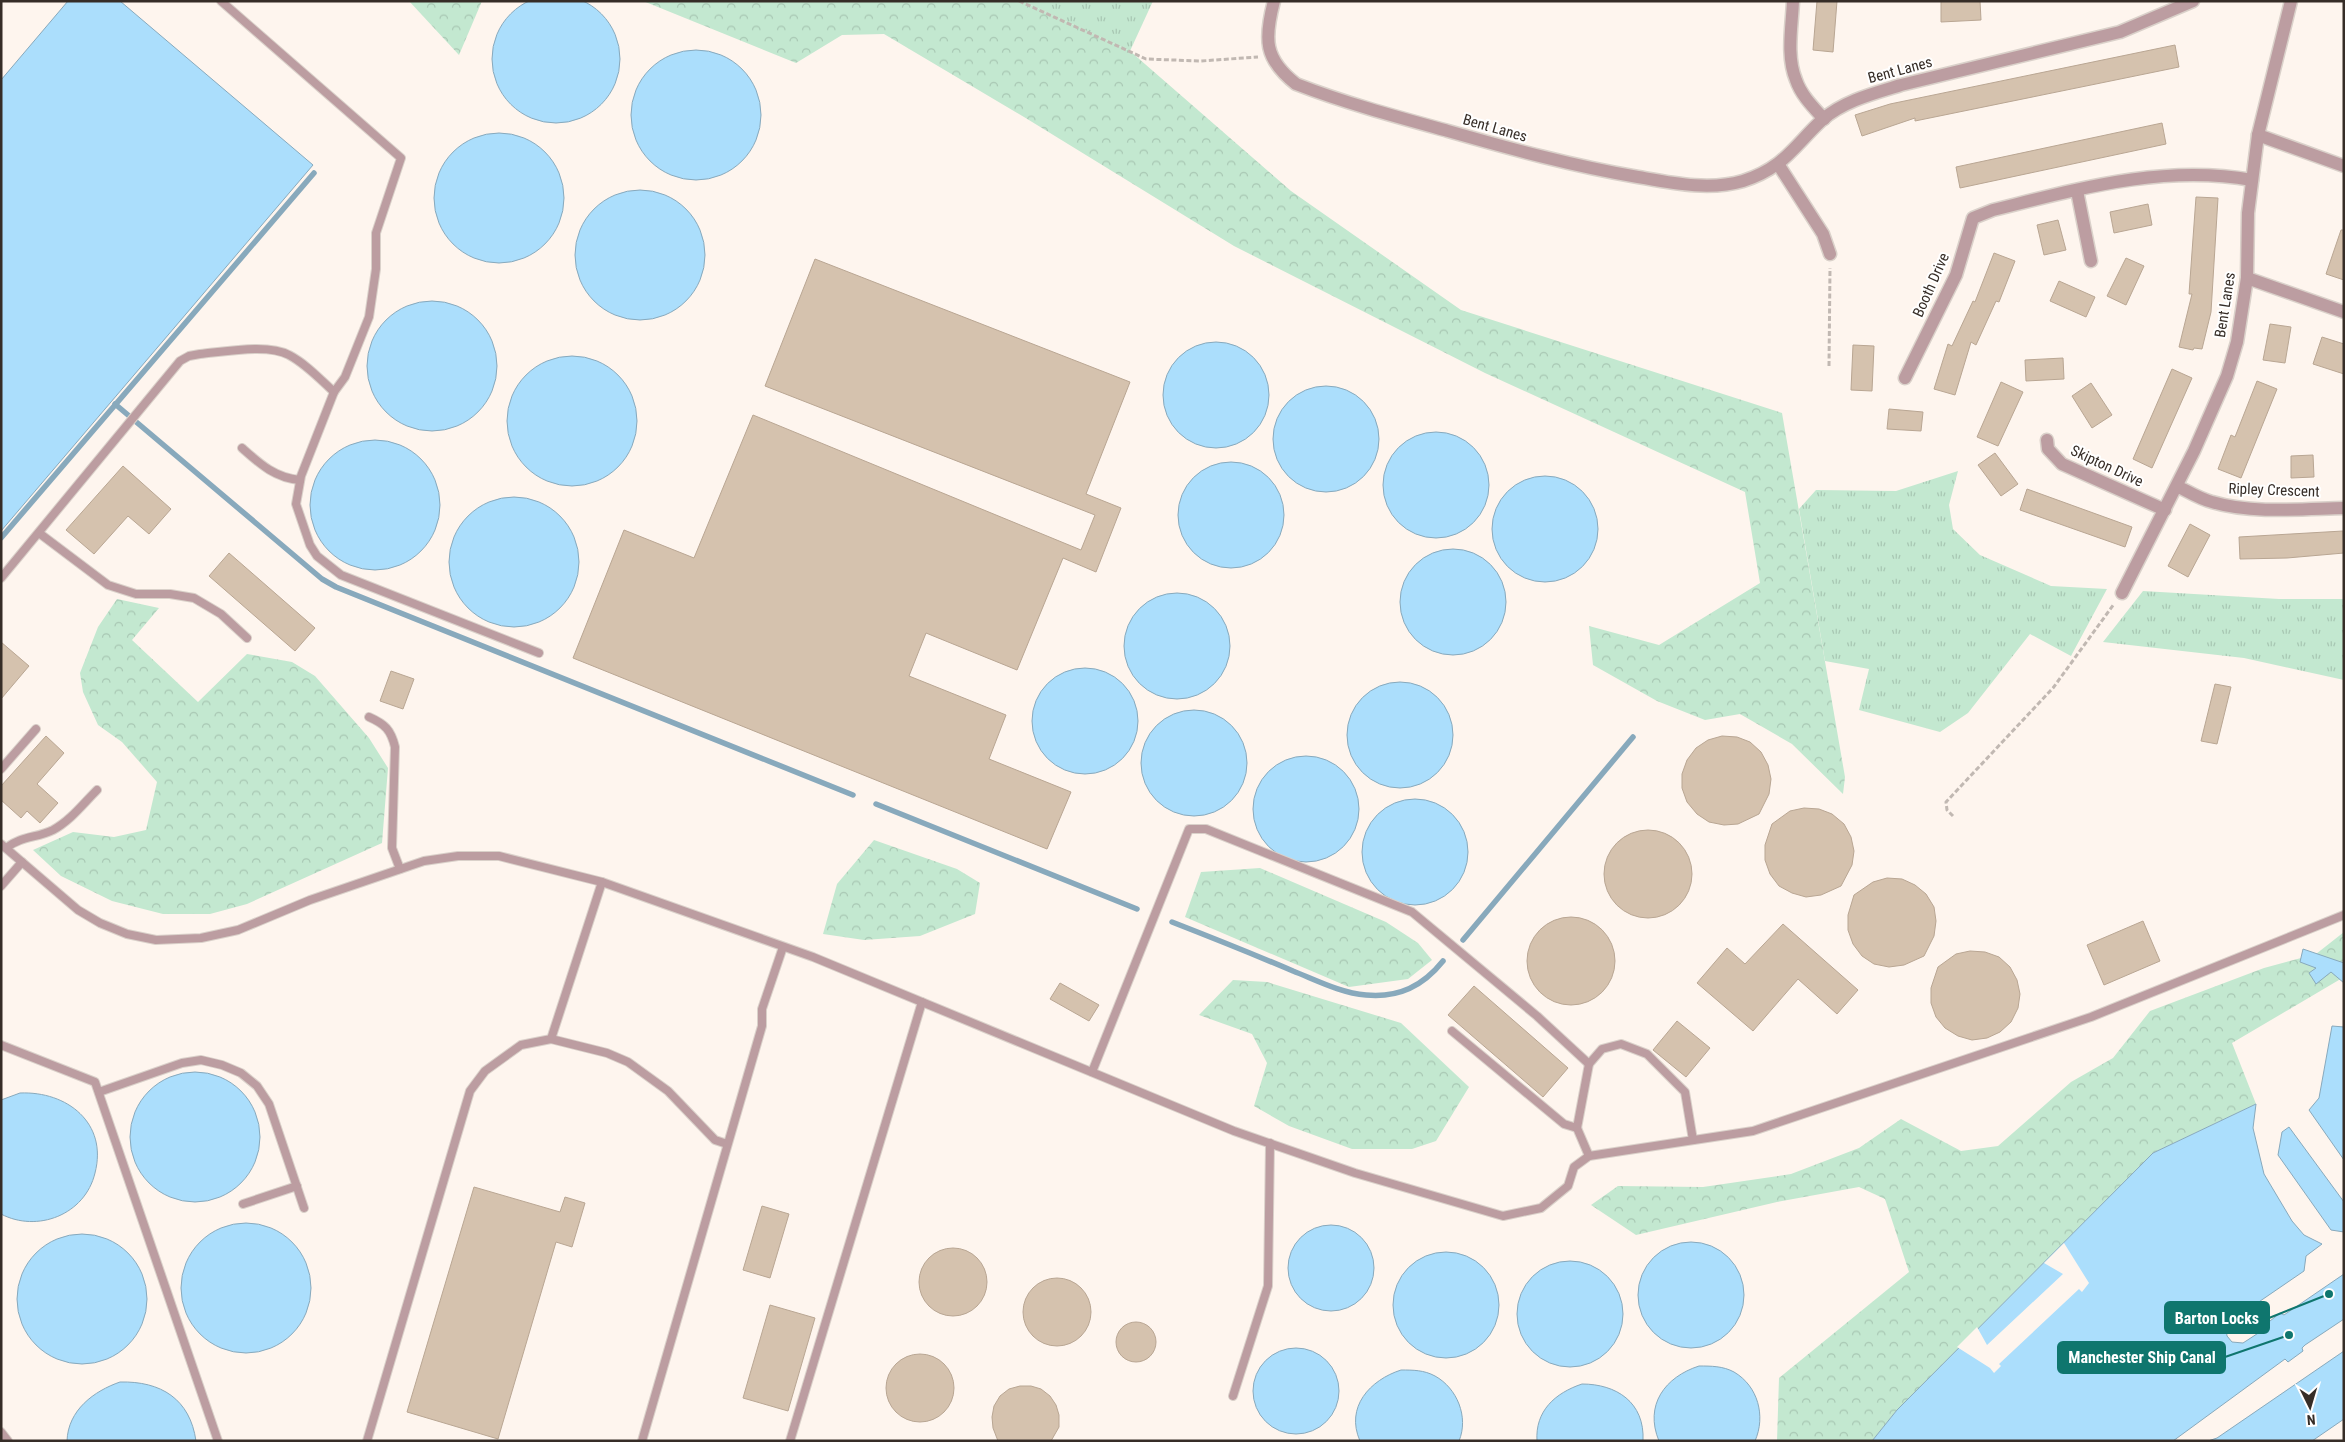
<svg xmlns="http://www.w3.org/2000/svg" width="2345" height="1442" viewBox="0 0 2345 1442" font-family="'Roboto Condensed',sans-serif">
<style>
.grass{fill:url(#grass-tufts)}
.forest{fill:url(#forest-crowns)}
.water{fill:#abdefc;stroke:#88a9bc}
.pier{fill:#fef5ee}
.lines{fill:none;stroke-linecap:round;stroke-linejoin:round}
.stream{stroke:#88a9bc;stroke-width:5.5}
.building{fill:#d5c2ae;stroke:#b9a693}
.service-casing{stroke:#dad1ca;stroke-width:10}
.minor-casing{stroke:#dad1ca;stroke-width:15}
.path{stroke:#c1b8b2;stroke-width:3;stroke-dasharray:5 2.5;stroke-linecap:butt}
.service{stroke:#bc9da1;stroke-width:8}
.minor{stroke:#bc9da1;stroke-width:12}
.labels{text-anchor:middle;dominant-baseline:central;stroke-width:4;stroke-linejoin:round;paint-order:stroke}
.street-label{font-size:15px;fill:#362d27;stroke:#fff}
.leader{fill:none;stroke:#0f766e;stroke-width:2}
.callout-dot{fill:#0f766e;stroke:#fff;stroke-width:2}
.callout{fill:#0f766e;stroke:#0f766e;stroke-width:2}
.callout-label{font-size:16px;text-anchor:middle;font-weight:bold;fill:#fff}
</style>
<defs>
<pattern id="grass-tufts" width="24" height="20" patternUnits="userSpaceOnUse" patternTransform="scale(1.25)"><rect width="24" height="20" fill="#c3e8d0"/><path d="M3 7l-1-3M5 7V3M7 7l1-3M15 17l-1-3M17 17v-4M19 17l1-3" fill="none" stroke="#a8c7b3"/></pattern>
<pattern id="forest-crowns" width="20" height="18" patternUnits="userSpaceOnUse" patternTransform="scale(1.25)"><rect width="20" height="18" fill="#c3e8d0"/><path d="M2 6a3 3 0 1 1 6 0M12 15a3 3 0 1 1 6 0" fill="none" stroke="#a8c7b3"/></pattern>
</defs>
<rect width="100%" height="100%" fill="#fef5ee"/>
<!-- grass -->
<g class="grass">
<path d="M 1022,1 L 1153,1 L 1130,51 Z"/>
<path d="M 1958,471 L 1949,505 L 1953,529 L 1980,555 L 2051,586 L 2107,589 L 2071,656 L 2030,634 L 1968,713 L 1940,732 L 1859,710 L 1869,669 L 1825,661 L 1799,509 L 1816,490 L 1896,491 Z"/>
<path d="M 2143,591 L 2279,599 L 2344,599 L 2344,680 L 2244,658 L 2103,642 Z"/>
</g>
<!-- forest -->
<g class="forest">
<path d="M 409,1 L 482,1 L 459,55 Z"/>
<path d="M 643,1 L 1022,1 L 1130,51 L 1291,191 L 1461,310 L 1782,413 L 1845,777 L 1843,794 L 1792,744 L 1740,714 L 1705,720 L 1657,701 L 1593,665 L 1589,626 L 1659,645 L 1760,583 L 1745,492 L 1485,373 L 1234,246 L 1024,117 L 884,34 L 842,35 L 796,63 Z"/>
<path d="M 117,599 L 159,608 L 132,640 L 198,702 L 247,654 L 292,662 L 315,676 L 369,738 L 388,768 L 382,843 L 247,904 L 210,914 L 163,914 L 112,901 L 61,876 L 33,850 L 73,832 L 114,837 L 146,830 L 157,782 L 122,742 L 98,725 L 83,692 L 80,673 L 98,627 Z"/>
<path d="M 874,840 L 957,869 L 980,883 L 975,914 L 920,936 L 864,940 L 823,934 L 837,884 Z"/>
<path d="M 1260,868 L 1386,922 L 1418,943 L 1432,960 L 1408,979 L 1349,987 L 1185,917 L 1201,872 Z"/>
<path d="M 2344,932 L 2344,977 L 2232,1043 L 2256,1104 L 2153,1153 L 1897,1410 L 1872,1441 L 1777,1441 L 1779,1378 L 1909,1272 L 1885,1199 L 1859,1187 L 1777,1202 L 1636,1235 L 1591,1205 L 1618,1186 L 1703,1187 L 1791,1174 L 1859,1148 L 1901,1119 L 1961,1151 L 1998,1146 L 2071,1082 L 2113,1058 L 2150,1011 L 2264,968 L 2316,954 Z"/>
<path d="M 1233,980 L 1267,982 L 1401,1023 L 1469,1087 L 1436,1141 L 1412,1149 L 1352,1149 L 1289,1126 L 1254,1106 L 1267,1063 L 1252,1034 L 1199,1015 Z"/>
</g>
<!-- water -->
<g class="water">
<circle cx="556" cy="59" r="64"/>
<path d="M 68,1 L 120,1 L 313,165 L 1,531 L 1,80 Z"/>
<circle cx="696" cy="115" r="65"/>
<circle cx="499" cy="198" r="65"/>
<circle cx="640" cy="255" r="65"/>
<circle cx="432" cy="366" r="65"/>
<circle cx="1216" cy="395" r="53"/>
<circle cx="572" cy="421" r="65"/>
<circle cx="1326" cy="439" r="53"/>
<circle cx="1436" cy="485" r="53"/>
<circle cx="375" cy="505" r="65"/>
<circle cx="1231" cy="515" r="53"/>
<circle cx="1545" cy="529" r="53"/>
<circle cx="514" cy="562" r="65"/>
<circle cx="1453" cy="602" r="53"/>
<circle cx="1177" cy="646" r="53"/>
<circle cx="1085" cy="721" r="53"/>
<circle cx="1400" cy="735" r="53"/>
<circle cx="1194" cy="763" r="53"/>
<circle cx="1306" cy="809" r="53"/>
<circle cx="1415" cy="852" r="53"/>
<path d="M 2303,949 L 2344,963 L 2344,983 L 2331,972 L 2316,984 L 2309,973 L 2316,968 L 2300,962 Z"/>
<path d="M 2332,1026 L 2344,1027 L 2344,1160 L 2309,1110 L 2319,1098 Z"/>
<circle cx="195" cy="1137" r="65"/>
<path d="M 20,1093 C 67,1091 108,1123 95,1173 C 85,1215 37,1233 1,1214 L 1,1100 Z"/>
<path d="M 2256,1104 L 2253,1128 L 2264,1174 L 2292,1221 L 2304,1235 L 2322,1244 L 2306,1256 L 2304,1271 L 2231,1321 L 2226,1328 L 2227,1336 L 2232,1342 L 2243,1343 L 2266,1328 L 2265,1325 L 2280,1313 L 2284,1315 L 2344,1274 L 2344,1319 L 2305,1345 L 2302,1348 L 2303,1351 L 2288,1362 L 2285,1359 L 2173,1441 L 1872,1441 L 1897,1410 L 2153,1153 Z"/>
<path d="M 2289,1127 L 2344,1202 L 2344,1232 L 2331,1230 L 2278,1155 L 2282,1132 Z"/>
<circle cx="246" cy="1288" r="65"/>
<circle cx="1331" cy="1268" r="43"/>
<circle cx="82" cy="1299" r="65"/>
<circle cx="1691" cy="1295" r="53"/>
<circle cx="1446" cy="1305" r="53"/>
<circle cx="1570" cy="1314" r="53"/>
<circle cx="1296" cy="1391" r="43"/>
<path d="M 2344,1351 L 2344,1419 L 2312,1441 L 2208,1441 L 2217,1438 Z"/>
<path d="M 1699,1366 C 1711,1366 1723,1366 1734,1372 C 1758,1386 1766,1416 1755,1441 L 1659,1441 C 1644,1405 1665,1377 1699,1366 Z"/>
<path d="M 1401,1370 C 1413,1370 1424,1370 1435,1376 C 1457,1388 1469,1417 1459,1441 L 1360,1441 C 1345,1407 1370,1380 1401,1370 Z"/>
<path d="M 120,1382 C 161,1381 190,1399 196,1441 L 67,1441 C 68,1410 94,1391 120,1382 Z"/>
<path d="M 1582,1384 C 1616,1384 1645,1402 1643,1441 L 1537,1441 C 1535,1411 1555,1393 1582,1384 Z"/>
</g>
<!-- pier -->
<path class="pier" d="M 2064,1243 L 2089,1283 L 2082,1292 L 2079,1289 L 1999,1364 L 2001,1366 L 1994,1373 L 1990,1368 L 1957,1347 L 1977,1327 L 1987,1345 L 2063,1274 L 2044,1263 Z"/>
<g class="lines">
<!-- stream -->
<g class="stream">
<path d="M 115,404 L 322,579 L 336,587 L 853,795"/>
<path d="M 1,538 L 314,173"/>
<path d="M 876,804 L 1137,909"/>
<path d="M 1172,922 C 1213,938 1253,954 1293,971 C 1316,980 1341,993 1366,995 C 1399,998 1423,986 1443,961"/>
<path d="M 1463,940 L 1633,737"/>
</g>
</g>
<!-- building -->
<g class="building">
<path d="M 1817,1 L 1837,1 L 1833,52 L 1813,50 Z"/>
<path d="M 1941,1 L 1980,1 L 1981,20 L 1941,22 Z"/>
<path d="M 2175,45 L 2179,67 L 1915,121 L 1915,118 L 1862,136 L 1855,115 L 1890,104 Z"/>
<path d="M 2162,123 L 2166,144 L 1960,188 L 1956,167 Z"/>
<path d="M 2196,197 L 2218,198 L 2211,312 L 2202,349 L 2194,348 L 2193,350 L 2179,347 L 2192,294 L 2189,294 Z"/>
<path d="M 2148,204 L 2152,225 L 2114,233 L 2110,212 Z"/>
<path d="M 2058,220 L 2066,250 L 2044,255 L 2037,225 Z"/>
<path d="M 2341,230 L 2344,230 L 2344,280 L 2326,274 Z"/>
<path d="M 1994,253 L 2015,261 L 1999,302 L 1996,301 L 1976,345 L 1971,342 L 1955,395 L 1934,389 L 1948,344 L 1952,346 L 1973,301 L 1975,302 Z"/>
<path d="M 2126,258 L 2144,266 L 2126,305 L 2107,296 Z"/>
<path d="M 815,259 L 1130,382 L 1086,494 L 1121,508 L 1096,572 L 1063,558 L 1017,670 L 926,633 L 909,676 L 1006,715 L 989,759 L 1071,792 L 1047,849 L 573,658 L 624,530 L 694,558 L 753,415 L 1081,550 L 1095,515 L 765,386 Z"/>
<path d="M 2059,281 L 2095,297 L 2086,317 L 2050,301 Z"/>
<path d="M 2270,324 L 2291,327 L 2285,363 L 2263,360 Z"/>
<path d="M 2322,337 L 2344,344 L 2344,374 L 2313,364 Z"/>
<path d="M 1853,345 L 1874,346 L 1872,391 L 1851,390 Z"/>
<path d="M 2063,358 L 2064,379 L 2026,381 L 2025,360 Z"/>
<path d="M 2172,369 L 2192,378 L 2152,468 L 2133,459 Z"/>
<path d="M 2257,381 L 2277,389 L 2241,478 L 2218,469 L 2231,435 L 2235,437 Z"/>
<path d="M 2001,382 L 2023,392 L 1998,446 L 1977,437 Z"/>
<path d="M 2091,383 L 2112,415 L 2092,428 L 2072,396 Z"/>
<path d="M 1889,409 L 1923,412 L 1921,431 L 1887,429 Z"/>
<path d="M 1995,453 L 2018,484 L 2001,496 L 1978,465 Z"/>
<path d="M 2313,455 L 2314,477 L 2291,478 L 2291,456 Z"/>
<path d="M 123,466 L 171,509 L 149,534 L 128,516 L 94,554 L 66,530 Z"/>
<path d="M 2027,489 L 2132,527 L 2125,547 L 2020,510 Z"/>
<path d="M 2190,524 L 2210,535 L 2188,577 L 2168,566 Z"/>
<path d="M 2343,531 L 2344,553 L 2287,558 L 2240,559 L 2239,537 Z"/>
<path d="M 229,553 L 315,628 L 295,651 L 209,576 Z"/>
<path d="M 1,642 L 29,666 L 1,699 Z"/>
<path d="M 391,671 L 414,679 L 403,709 L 380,701 Z"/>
<path d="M 2215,684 L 2231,687 L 2217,744 L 2201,741 Z"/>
<path d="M 46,736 L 64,753 L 37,784 L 58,803 L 40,823 L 27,811 L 21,818 L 1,800 L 1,786 Z"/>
<path d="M 1722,736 L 1737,737 L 1750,742 L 1761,752 L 1768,765 L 1771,779 L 1769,794 L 1759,814 L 1738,824 L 1724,825 L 1709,822 L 1697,814 L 1687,802 L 1682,788 L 1682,774 L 1687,760 L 1696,748 L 1708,740 Z"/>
<path d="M 1804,808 L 1819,809 L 1832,814 L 1844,824 L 1851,837 L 1854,851 L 1852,865 L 1841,886 L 1821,895 L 1806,897 L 1792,893 L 1779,886 L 1770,874 L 1765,860 L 1765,845 L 1772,824 L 1790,811 Z"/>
<circle cx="1648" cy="874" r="44"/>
<path d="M 1887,878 L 1902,879 L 1915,885 L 1926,894 L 1934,907 L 1936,921 L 1934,936 L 1924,956 L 1904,965 L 1889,967 L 1874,964 L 1862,956 L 1853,944 L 1848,930 L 1848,915 L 1854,895 L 1873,882 Z"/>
<circle cx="1571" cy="961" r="44"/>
<path d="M 2143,921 L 2160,961 L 2104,985 L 2087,945 Z"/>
<path d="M 1783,924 L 1858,990 L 1837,1014 L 1798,979 L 1753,1031 L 1697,983 L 1727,948 L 1745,964 Z"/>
<path d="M 1970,951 L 1985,952 L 1999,957 L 2010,967 L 2017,980 L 2020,994 L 2018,1008 L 2011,1022 L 2000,1032 L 1987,1038 L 1972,1040 L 1958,1036 L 1945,1028 L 1936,1017 L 1931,1003 L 1931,988 L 1938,967 L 1956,954 Z"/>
<path d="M 1060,983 L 1099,1005 L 1089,1021 L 1050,999 Z"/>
<path d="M 1474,986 L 1568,1068 L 1543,1097 L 1448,1015 Z"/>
<path d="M 1677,1021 L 1710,1048 L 1686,1077 L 1653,1050 Z"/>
<path d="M 474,1187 L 560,1212 L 565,1197 L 585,1203 L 572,1247 L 556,1242 L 498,1439 L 407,1412 Z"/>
<path d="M 762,1206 L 789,1214 L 770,1278 L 743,1270 Z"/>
<circle cx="953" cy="1282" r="34"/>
<circle cx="1057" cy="1312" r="34"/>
<path d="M 770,1305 L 815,1318 L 788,1411 L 743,1398 Z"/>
<circle cx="1136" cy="1342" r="20"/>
<circle cx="920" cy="1388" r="34"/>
<path d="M 1020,1386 L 1031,1386 L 1041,1389 L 1050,1396 L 1056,1405 L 1059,1415 L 1059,1427 L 1051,1441 L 998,1441 L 993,1428 L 992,1417 L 994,1406 L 1000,1396 L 1009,1389 Z"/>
</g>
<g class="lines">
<!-- service casing -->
<g class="service-casing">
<g id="service">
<path d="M 334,392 L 301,476 L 296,504 L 310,545 L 317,556 L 341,575 L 539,653"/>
<path d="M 242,448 C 260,464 275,478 300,480"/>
<path d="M 39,533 L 108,585 L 136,594 L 170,594 L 194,598 L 221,614 L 247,638"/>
<path d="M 1,578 L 180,361 L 189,356 L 200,354 C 223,352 268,343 289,355 C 306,364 320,379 334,392 L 345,377 L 369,317 L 376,269 L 376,233 L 401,158 L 221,1"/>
<path d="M 369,717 C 385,724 391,730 395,747 L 392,848 L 400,869"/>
<path d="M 1,769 L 36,729"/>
<path d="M 1,844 L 78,910 L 100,923 L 127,934 L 156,940 L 201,938 L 238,930 L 310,900 L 424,861 L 458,856 L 499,856 L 602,882 L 813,957 L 1234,1131 L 1355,1173 L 1503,1216 L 1541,1208 L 1568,1186 L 1574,1167 L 1589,1156 L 1753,1131 L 2091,1017 L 2344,915"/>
<path d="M 6,848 C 21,836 37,838 53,830 C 70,821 83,804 97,790"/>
<path d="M 1,886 L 22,862"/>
<path d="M 1452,1031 L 1564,1124 L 1577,1128 L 1589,1156"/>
<path d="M 551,1039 L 607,1053 L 628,1062 L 668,1091 L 715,1140 L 727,1144"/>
<path d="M 1,1045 L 95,1082 L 218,1441"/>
<path d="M 1092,1072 L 1189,829 L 1206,829 L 1412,912 L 1537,1016 L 1589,1064"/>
<path d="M 99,1092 L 182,1063 L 201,1060 L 222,1065 L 241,1073 L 257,1086 L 269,1104 L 304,1208"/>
<path d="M 1577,1128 L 1589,1064 L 1602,1049 L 1621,1044 L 1647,1054 L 1685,1092 L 1693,1140"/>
<path d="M 243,1204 L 297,1186"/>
<path d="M 1233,1396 L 1268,1286 L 1270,1143"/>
<path d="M 1,1432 L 8,1441"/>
<path d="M 367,1441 L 470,1091 L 485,1071 L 521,1045 L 551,1039 L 602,882"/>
<path d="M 642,1441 L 762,1026 L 762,1009 L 783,947"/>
<path d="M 790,1441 L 922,1002"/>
</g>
</g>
<!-- minor casing -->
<g class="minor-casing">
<g id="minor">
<path d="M 1274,1 C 1264,39 1264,59 1296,84 C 1345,103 1397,117 1448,131 C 1511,149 1573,166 1638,177 C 1672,183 1709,191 1743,181 C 1784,168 1794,146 1822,120 C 1843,101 1875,93 1901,85 L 2120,32 L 2193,1"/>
<path d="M 1793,1 C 1792,26 1786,56 1796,80 C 1801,95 1813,107 1824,119"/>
<path d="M 2258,135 L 2344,166"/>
<path d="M 1778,164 L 1823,234 L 1830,254"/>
<path d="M 2077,191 L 2091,261"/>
<path d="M 2247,278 L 2344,312"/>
<path d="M 1905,378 L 1956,275 L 1973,218 L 1993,210 C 2078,189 2163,164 2252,180"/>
<path d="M 2047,440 L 2048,449 L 2062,464 L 2165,510"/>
<path d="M 2177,486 C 2189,492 2200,499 2212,502 C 2252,514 2303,509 2344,508"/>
<path d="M 2122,593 L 2194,451 L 2227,376 L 2237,342 L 2247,278 L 2248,213 L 2258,135 L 2291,1"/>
</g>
</g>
<!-- path -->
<g class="path">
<path d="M 1019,1 L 1146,59 L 1201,61 L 1258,57"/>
<path d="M 1829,366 L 1830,268"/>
<path d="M 1953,816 L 1947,810 L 1946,802 L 2053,688 L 2114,604"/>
</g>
<!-- service -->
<use href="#service" class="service"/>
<!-- minor -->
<use href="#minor" class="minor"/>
</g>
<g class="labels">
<!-- street labels -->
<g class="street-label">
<text transform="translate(1900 70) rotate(-15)">Bent Lanes</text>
<text transform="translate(1495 128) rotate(16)">Bent Lanes</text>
<text transform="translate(1931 285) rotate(-66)">Booth Drive</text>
<text transform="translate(2225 305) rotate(-81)">Bent Lanes</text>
<text transform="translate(2107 466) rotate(25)">Skipton Drive</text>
<text transform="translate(2274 490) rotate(2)">Ripley Crescent</text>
</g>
</g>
<!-- callouts -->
<path class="leader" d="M2329 1294L2269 1318M2289 1335L2225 1357"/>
<g class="callout-dot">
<circle cx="2329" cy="1294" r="5"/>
<circle cx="2289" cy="1335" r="5"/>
</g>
<g class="callout">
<rect x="2165" y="1302" width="104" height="31" rx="5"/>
<rect x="2058" y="1342" width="167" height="31" rx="5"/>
</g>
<g class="callout-label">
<text x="2217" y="1324">Barton Locks</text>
<text x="2142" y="1363">Manchester Ship Canal</text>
</g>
<!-- border -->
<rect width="2345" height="1442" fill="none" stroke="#362d27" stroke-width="5"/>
<!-- north arrow -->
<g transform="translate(2310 1407) rotate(175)" stroke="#ffffff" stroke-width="4" paint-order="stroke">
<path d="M0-4L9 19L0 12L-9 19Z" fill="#362d27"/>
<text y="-8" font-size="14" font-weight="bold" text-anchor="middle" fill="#362d27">N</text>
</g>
</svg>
